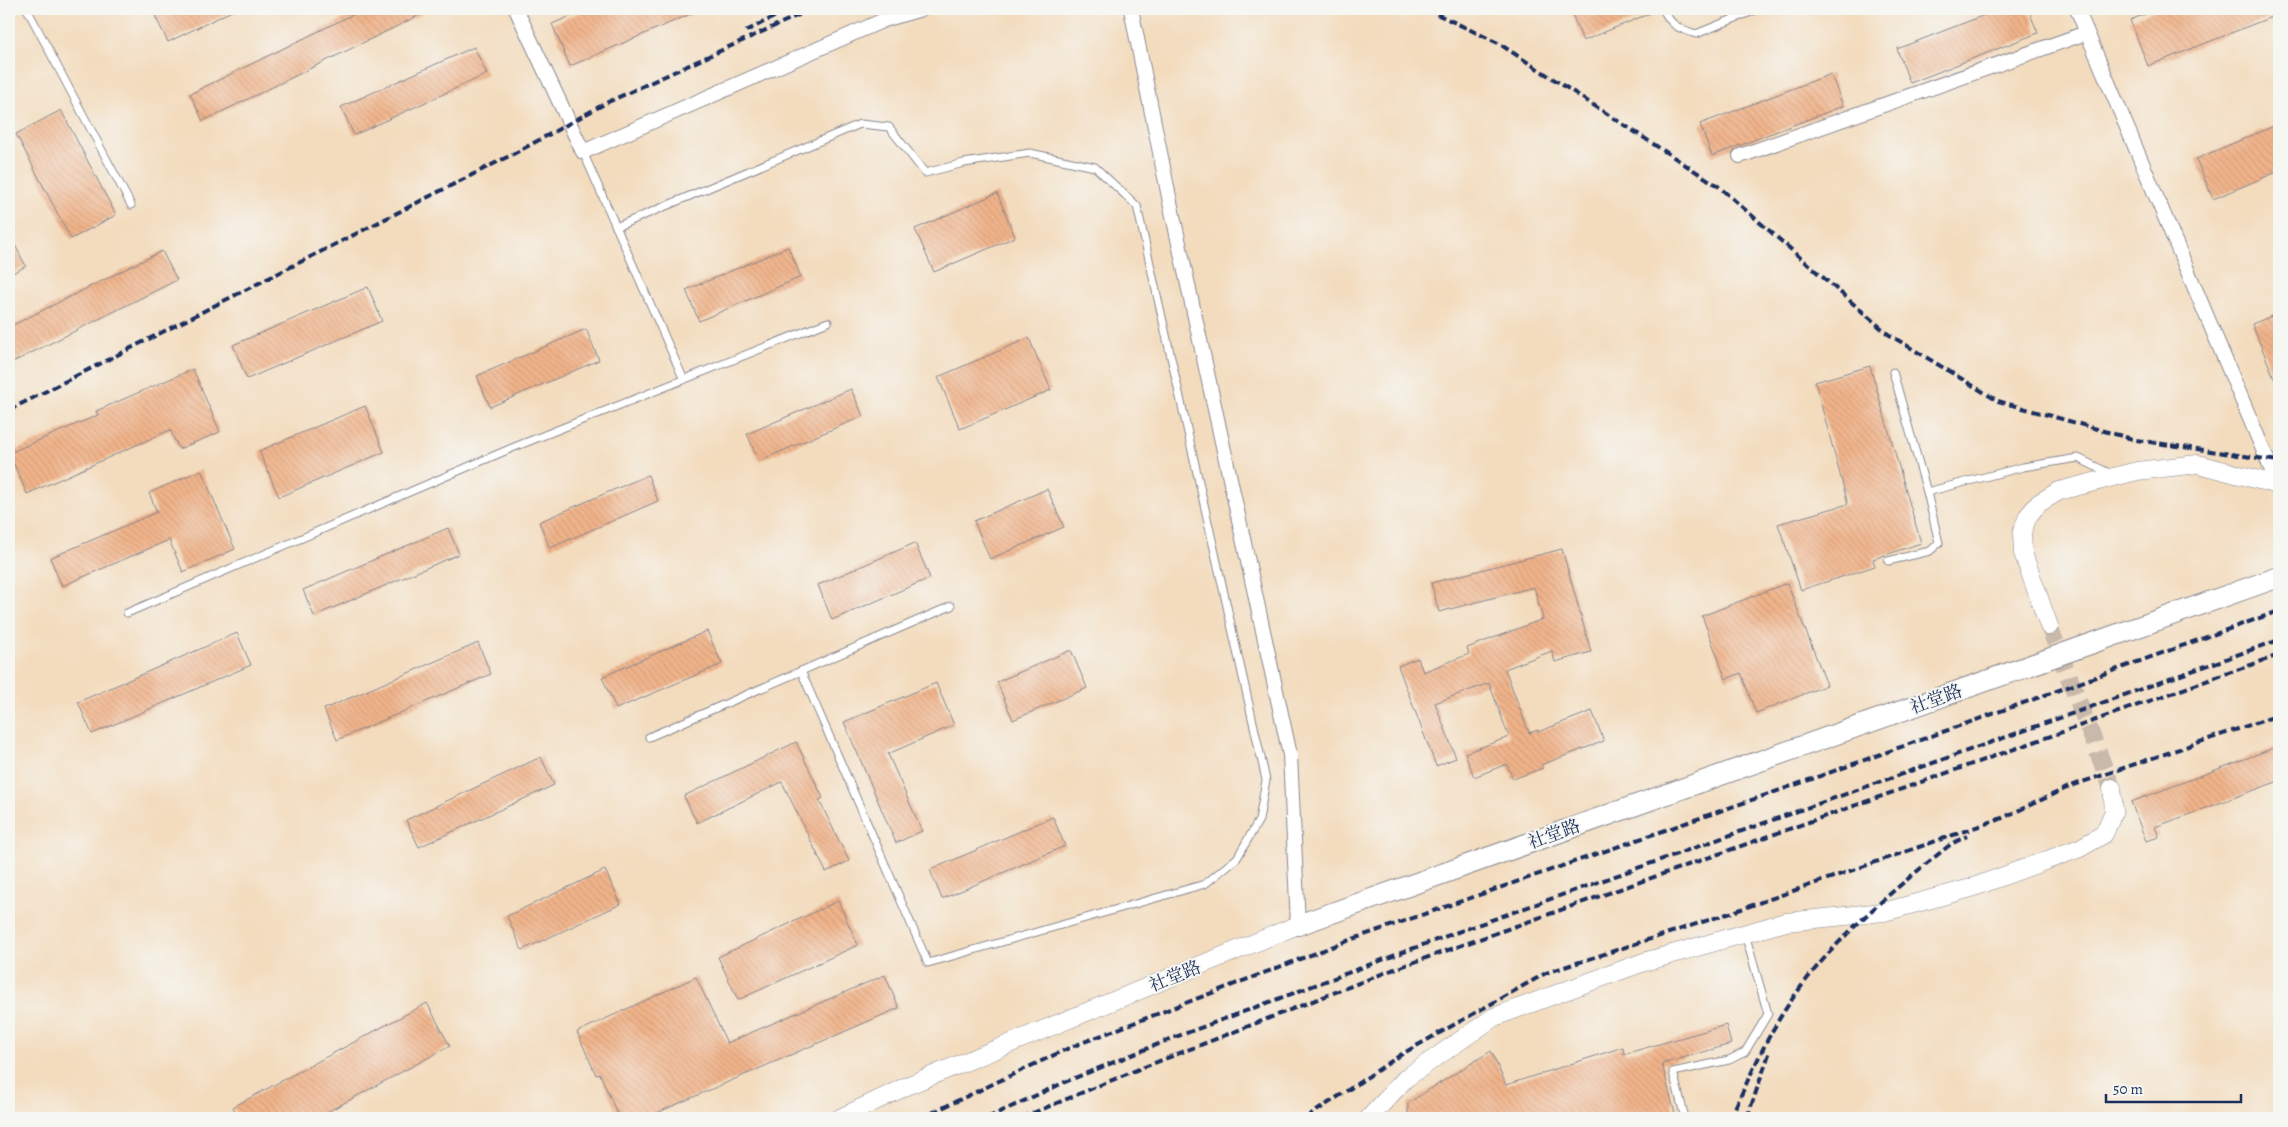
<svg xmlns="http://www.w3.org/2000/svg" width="2288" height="1127" viewBox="0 0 2288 1127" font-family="Alegreya,'Noto Serif SC',serif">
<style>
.building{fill:url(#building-back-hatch)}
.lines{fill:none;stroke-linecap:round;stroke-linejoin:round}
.tertiary-tunnel{stroke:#c8b9ab;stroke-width:18;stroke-dasharray:18 9;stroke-linecap:butt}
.service-casing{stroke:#87868e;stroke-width:9}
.minor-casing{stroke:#87868e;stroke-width:16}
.tertiary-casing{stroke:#87868e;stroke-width:19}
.secondary-casing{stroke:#87868e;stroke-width:22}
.service{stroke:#fff;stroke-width:7}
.minor{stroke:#fff;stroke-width:14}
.tertiary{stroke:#fff;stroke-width:18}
.secondary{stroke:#fff;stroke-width:20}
.rail{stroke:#1b2f5e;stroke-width:4;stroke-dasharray:8 4;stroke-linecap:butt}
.labels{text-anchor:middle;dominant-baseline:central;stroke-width:4;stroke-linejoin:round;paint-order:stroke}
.street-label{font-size:18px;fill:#1b2f5e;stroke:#f6f6f2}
</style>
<defs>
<pattern id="building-back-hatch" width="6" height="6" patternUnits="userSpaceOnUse" patternTransform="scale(1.25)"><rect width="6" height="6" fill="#f1b48a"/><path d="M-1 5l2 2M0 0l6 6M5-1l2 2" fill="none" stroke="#ce9b7a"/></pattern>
</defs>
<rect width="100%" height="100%" fill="#f6f6f2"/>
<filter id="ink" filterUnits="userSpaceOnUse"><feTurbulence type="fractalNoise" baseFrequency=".02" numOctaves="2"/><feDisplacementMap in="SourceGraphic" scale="10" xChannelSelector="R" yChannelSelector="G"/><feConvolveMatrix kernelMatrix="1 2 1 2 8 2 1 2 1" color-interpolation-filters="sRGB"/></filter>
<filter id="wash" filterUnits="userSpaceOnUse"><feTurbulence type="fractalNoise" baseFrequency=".0096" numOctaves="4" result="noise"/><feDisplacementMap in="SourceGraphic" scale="20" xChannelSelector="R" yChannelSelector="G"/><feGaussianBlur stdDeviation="1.12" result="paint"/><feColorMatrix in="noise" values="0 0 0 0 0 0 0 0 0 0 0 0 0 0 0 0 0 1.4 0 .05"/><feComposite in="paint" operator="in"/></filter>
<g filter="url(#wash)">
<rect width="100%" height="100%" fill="#f3dcbe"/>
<g id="blocks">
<!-- building -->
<g class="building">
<path d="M 171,9 L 236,9 L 168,42 L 155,16 Z"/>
<path d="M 364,9 L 432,9 L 203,121 L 190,94 Z"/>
<path d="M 588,9 L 702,9 L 570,66 L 552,24 Z"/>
<path d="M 1570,9 L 1658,9 L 1658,10 L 1583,41 Z"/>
<path d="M 2000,9 L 2028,9 L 2038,33 L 1910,83 L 1897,49 Z"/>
<path d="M 2158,9 L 2279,9 L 2279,14 L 2148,66 L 2130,20 Z"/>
<path d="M 474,47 L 487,74 L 354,135 L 341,107 Z"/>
<path d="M 1831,74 L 1843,106 L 1712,156 L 1700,124 Z"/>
<path d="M 61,110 L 116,215 L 71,239 L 16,134 Z"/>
<path d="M 2279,124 L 2279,171 L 2213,199 L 2196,159 Z"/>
<path d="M 997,193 L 1015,237 L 934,272 L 915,229 Z"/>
<path d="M 9,234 L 26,266 L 9,275 Z"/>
<path d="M 788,247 L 801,277 L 699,321 L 686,290 Z"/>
<path d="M 162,251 L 177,280 L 9,364 L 9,327 Z"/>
<path d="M 368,287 L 382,321 L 247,379 L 233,345 Z"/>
<path d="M 2279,313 L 2279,390 L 2252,324 Z"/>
<path d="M 586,329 L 599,360 L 490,407 L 477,376 Z"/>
<path d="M 1029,338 L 1051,390 L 960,429 L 938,377 Z"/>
<path d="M 1870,366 L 1921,543 L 1873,559 L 1875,566 L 1801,590 L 1778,524 L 1848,504 L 1815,382 Z"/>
<path d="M 193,369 L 220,432 L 179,449 L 170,430 L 27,494 L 9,453 L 98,415 L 96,411 Z"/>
<path d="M 851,389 L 863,416 L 759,461 L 747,434 Z"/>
<path d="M 365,406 L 384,452 L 279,497 L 259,451 Z"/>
<path d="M 201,470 L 235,549 L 183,572 L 169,540 L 62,586 L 50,558 L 157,512 L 149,493 Z"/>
<path d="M 648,475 L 658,501 L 550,548 L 539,522 Z"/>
<path d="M 1047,489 L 1064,527 L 990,559 L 974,521 Z"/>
<path d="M 448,528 L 459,554 L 314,616 L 303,590 Z"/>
<path d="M 915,543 L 930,578 L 832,620 L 818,585 Z"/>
<path d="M 1562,549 L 1591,652 L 1555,662 L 1552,651 L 1505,669 L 1529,733 L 1538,730 L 1538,732 L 1592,711 L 1604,741 L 1541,765 L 1543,768 L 1513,779 L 1507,764 L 1474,777 L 1465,753 L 1509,737 L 1489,683 L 1435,703 L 1456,758 L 1436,766 L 1398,666 L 1418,658 L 1423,672 L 1469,654 L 1467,648 L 1543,619 L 1534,587 L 1439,612 L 1431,583 Z"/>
<path d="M 1787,583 L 1827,685 L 1756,713 L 1741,673 L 1726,679 L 1702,616 Z"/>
<path d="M 707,631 L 722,664 L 616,709 L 602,677 Z"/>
<path d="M 237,633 L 251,665 L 92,734 L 78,702 Z"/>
<path d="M 478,643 L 491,674 L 337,740 L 324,709 Z"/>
<path d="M 1071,650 L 1087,688 L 1013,720 L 997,682 Z"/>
<path d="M 936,683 L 954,725 L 888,754 L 922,831 L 896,843 L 844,722 Z"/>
<path d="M 796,742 L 823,798 L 819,800 L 849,861 L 826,872 L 782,782 L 697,823 L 684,796 Z"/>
<path d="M 2279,746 L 2279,781 L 2155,827 L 2159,837 L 2146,841 L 2131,802 Z"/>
<path d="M 541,757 L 554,785 L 419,847 L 406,820 Z"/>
<path d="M 1053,817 L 1065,846 L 942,899 L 930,870 Z"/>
<path d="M 605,870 L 621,904 L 522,950 L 507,916 Z"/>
<path d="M 838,901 L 858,945 L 738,1000 L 718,957 Z"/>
<path d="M 885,975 L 899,1008 L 645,1118 L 619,1118 L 600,1074 L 596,1075 L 577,1032 L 696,977 L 727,1043 Z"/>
<path d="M 427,1003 L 450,1046 L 316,1118 L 239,1118 L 233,1107 Z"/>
<path d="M 1726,1025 L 1731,1044 L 1662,1064 L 1676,1118 L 1408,1118 L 1408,1103 L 1491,1051 L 1506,1085 L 1623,1047 L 1624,1054 Z"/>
</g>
</g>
</g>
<g filter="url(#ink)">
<use href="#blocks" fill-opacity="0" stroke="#87868e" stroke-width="1"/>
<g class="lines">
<!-- tertiary-tunnel -->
<path class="tertiary-tunnel" d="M 2049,626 L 2112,788"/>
<!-- service casing -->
<g class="service-casing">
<g id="service">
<path d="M 27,9 L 131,205"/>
<path d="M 1663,9 C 1672,27 1678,28 1696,34 L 1758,9"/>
<path d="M 583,152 L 684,380"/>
<path d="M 616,227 L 860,124 L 889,127 L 925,173 L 964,163 L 1030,153 L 1095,167 L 1137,206 L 1266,780 L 1259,820 L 1237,858 L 1205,884 L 928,963 L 801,671"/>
<path d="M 1893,372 L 1927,492 L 2023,467 L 2078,458 L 2111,474"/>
<path d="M 1888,561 L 1930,551 L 1939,543 L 1927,492"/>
<path d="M 127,613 L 512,448 L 828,322"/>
<path d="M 649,737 L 951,606"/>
<path d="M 1685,1118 L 1673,1072 L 1729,1060 L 1745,1052 L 1768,1014 L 1745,934"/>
</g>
</g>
<!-- minor casing -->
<g class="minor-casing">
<g id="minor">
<path d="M 516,9 L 583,152 L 884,20 L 921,9"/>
<path d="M 1131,9 L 1170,202 L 1290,755 L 1298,925"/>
<path d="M 2077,9 L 2278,485"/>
<path d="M 1740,156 L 2086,33"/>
</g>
</g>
<!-- tertiary casing -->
<g class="tertiary-casing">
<g id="tertiary">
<path d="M 2049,626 L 2023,553 L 2022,532 L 2028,516 L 2039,503 L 2059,491 L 2137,471 L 2198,464 L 2278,485 L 2279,489"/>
<path d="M 840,1118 L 909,1085 L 1298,925"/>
<path d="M 1369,1118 L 1406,1078 L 1494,1017 L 1644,962 L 1786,922 L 1884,912 L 1971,888 L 2080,848 L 2104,834 L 2114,811 L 2112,788"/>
</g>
</g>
<!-- secondary casing -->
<g class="secondary-casing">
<path id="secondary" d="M 1298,925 L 2279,577"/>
</g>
<!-- service -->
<use href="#service" class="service"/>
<!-- minor -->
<use href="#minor" class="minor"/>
<!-- tertiary -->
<use href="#tertiary" class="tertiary"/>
<!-- secondary -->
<use href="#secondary" class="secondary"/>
<!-- rail -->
<g class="rail">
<path d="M 1426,9 L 1498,43 L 1718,186 L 1888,334 L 1998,401 L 2136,440 L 2279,461"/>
<path d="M 746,31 L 790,9"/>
<path d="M 9,410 L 519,151 L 608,102 L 812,9"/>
<path d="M 1996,821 L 2071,786 L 2279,715"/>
<path d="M 921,1118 L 1071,1047 L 1347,941 L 1809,780 L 2279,611"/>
<path d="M 987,1118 L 1065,1082 L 1173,1038 L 1452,934 L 2279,640"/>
<path d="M 1021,1118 L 1134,1071 L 1392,970 L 2279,655"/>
<path d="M 1306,1118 L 1402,1054 L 1546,973 L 1727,914 L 2002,818"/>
<path d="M 1730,1118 C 1747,1084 1762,1046 1783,1013 C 1826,945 1888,894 1951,844 L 1967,836"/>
<path d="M 1747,1118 L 1770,1051"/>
</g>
</g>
</g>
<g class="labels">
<!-- street labels -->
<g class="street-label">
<text transform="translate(1936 699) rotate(-20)">社堂路</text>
<text transform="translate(1554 834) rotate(-20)">社堂路</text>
<text transform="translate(1175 976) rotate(-22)">社堂路</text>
</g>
</g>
<!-- margin -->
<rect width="2288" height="1127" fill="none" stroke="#f6f6f2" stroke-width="30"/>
<!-- scale -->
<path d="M2106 1094v8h135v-8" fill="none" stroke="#1b2f5e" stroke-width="2.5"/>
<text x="2113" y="1094" font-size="15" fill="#1b2f5e" stroke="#f6f6f2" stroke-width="4" paint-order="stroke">50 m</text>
</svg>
